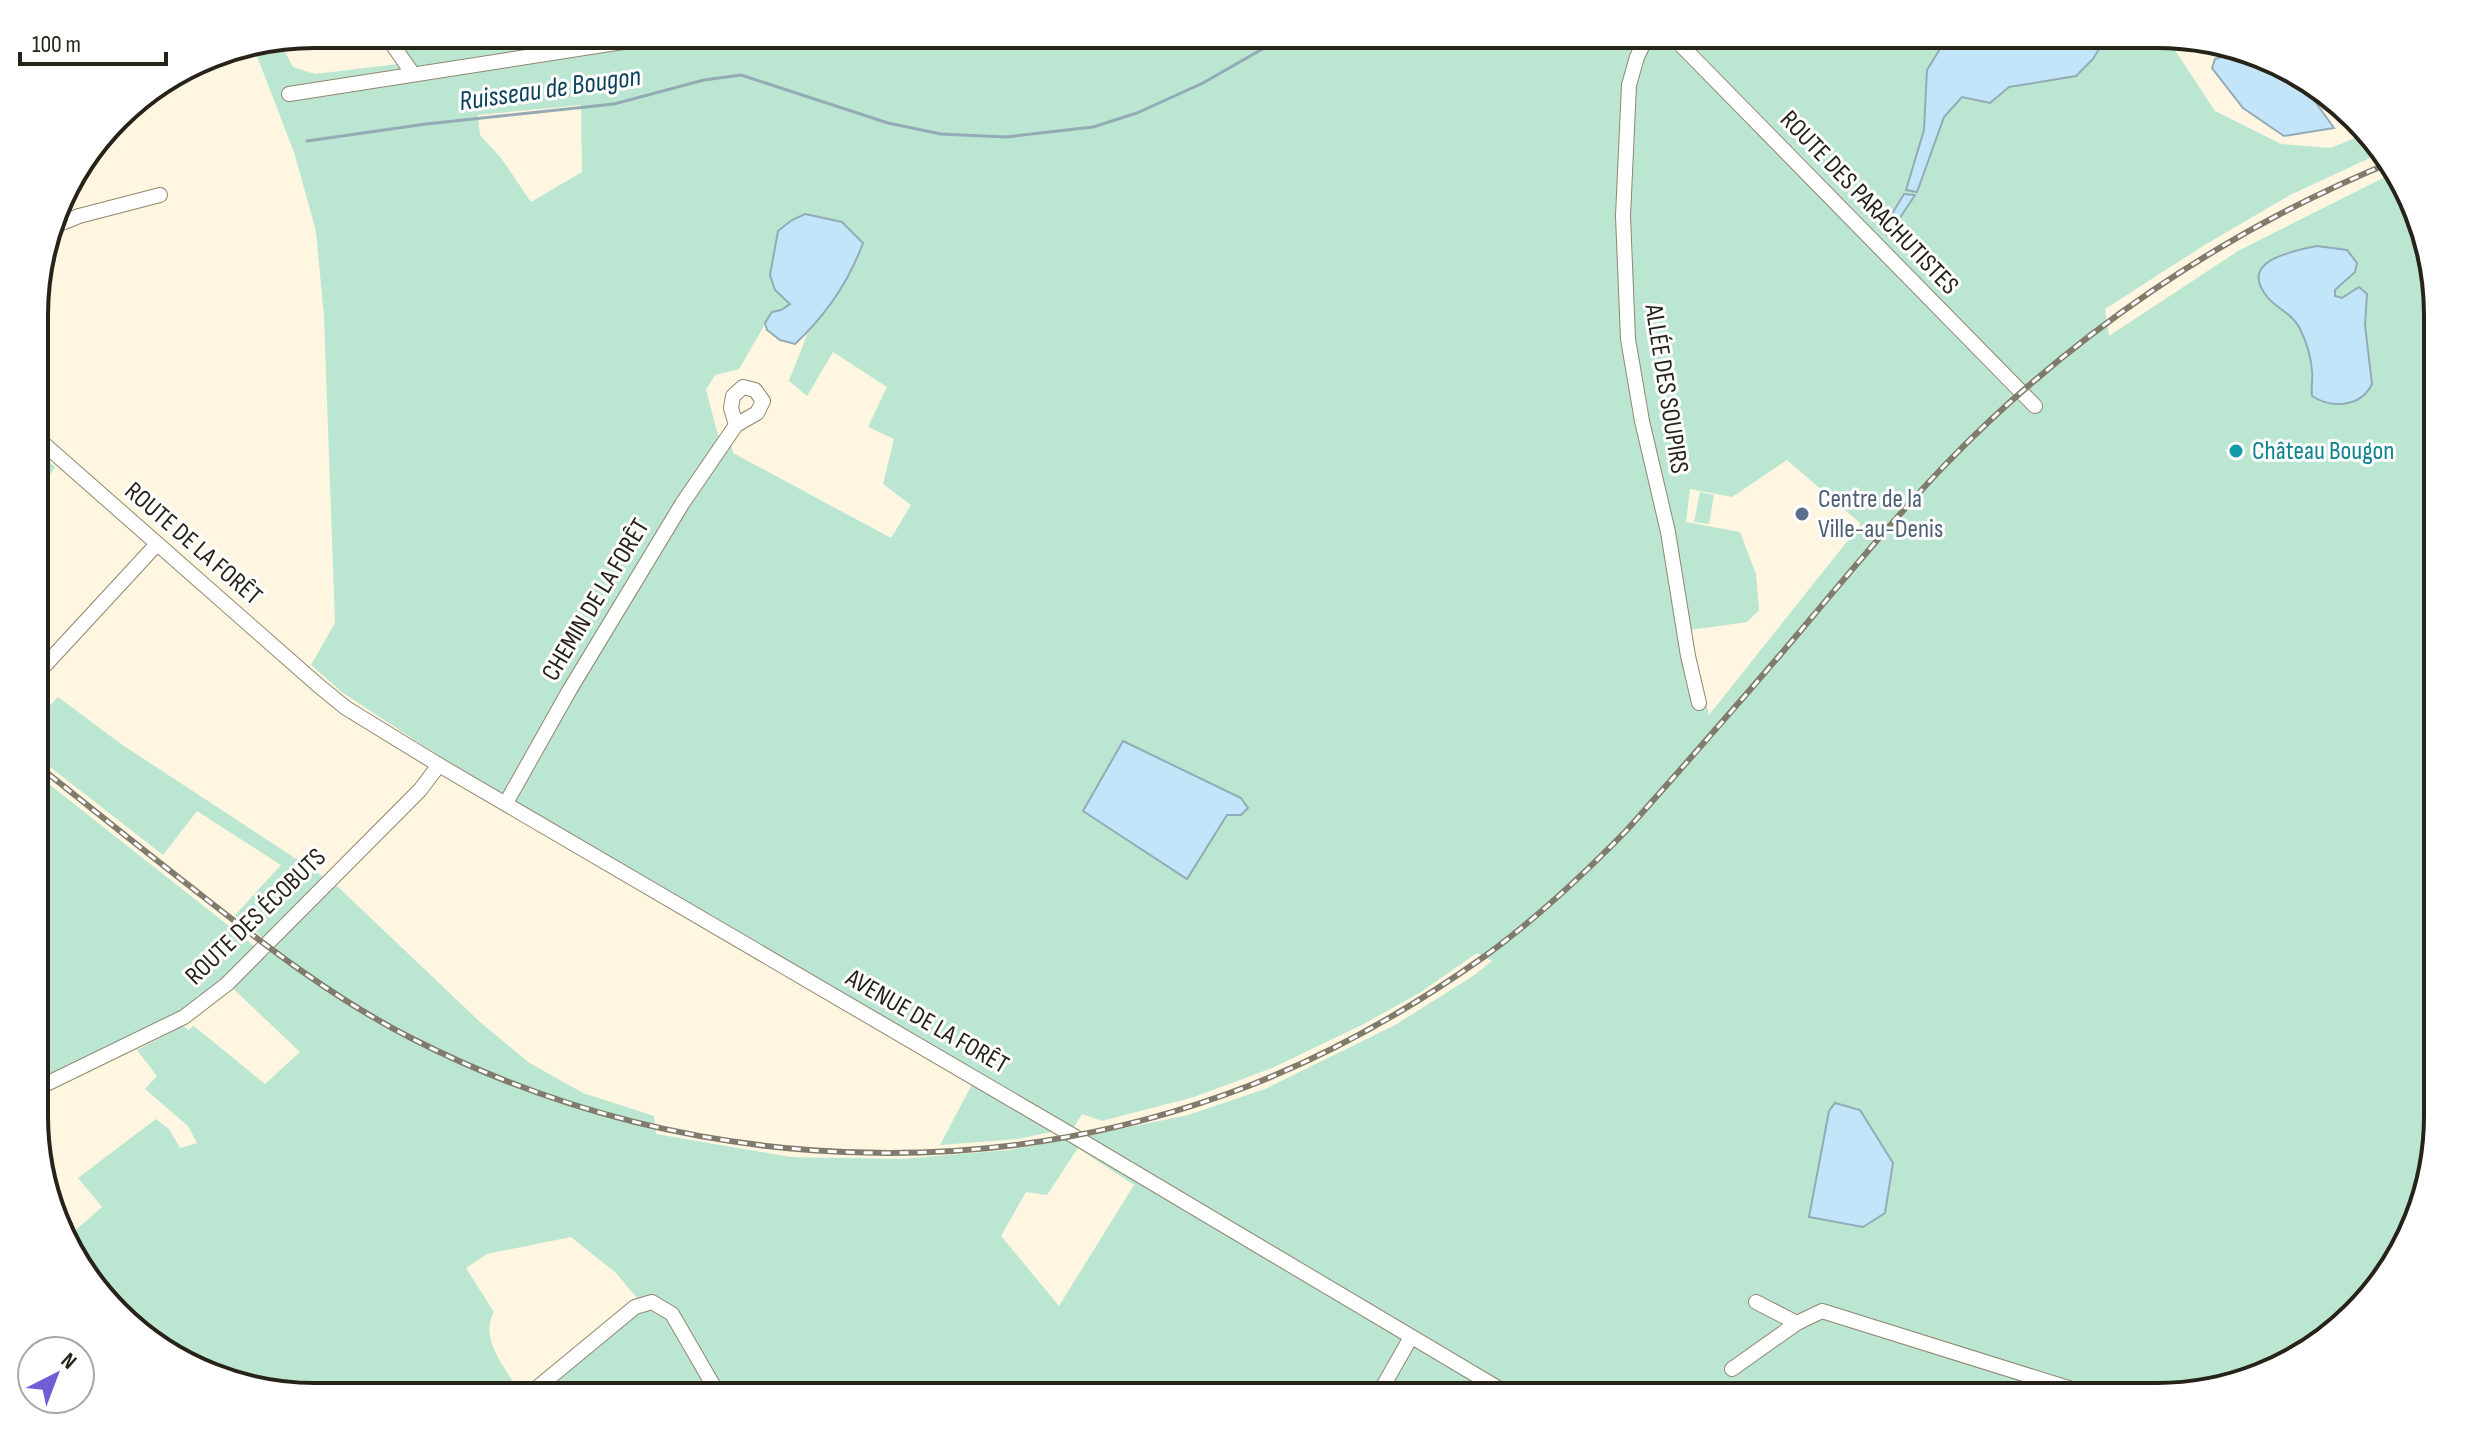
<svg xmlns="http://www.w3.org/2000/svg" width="2472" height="1431" viewBox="0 0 2472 1431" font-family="'Sofia Sans Condensed',sans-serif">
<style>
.green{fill:#bbe6d1;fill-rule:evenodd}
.water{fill:#c3e5fa;stroke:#94abb6;stroke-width:2}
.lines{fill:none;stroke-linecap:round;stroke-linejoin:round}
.stream{stroke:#94abb6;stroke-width:3}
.minor-casing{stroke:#90876e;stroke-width:16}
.minor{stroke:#fff;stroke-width:14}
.rail-casing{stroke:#817b6c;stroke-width:6}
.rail{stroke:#fff;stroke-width:3;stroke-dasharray:9;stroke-linecap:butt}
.culture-dot{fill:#0f9aa8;stroke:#fff;stroke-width:3}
.service-dot{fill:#5c6f8a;stroke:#fff;stroke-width:3}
.labels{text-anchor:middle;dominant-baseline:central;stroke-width:6;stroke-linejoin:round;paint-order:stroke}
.street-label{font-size:26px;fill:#272319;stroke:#fff}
.culture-label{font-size:26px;fill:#0d838f;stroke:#fff;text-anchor:start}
.service-label{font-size:26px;fill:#4e5e75;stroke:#fff;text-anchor:start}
.water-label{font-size:28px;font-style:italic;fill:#0b415b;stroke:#fff}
.rim{fill:none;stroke:#272319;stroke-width:4}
</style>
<rect width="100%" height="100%" fill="#fef6e0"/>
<!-- green -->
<g class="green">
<path d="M 378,34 L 2069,34 C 2045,47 2009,41 1983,40 L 1944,117 L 1962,97 L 1989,103 L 2009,87 L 2076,76 L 2106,34 L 2157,34 L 2171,38 L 2169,41 L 2215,111 L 2281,144 L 2331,148 L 2364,134 L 2383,152 L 2290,195 L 2203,246 L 2105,309 L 2109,336 L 2238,251 L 2395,172 L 2437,296 L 2437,1134 L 2400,1257 L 2298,1359 L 2175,1396 L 315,1397 L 174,1359 L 81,1272 L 68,1237 L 102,1207 L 78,1178 L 156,1119 L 169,1129 L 180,1148 L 197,1143 L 188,1126 L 145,1089 L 157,1076 L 137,1050 L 183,1026 L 188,1030 L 194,1026 L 265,1084 L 300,1052 L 224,980 L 196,1003 L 110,1047 L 109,1045 L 36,1081 L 36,774 L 267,956 L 274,947 L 235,915 L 281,865 L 197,811 L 163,855 L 36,756 L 36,720 L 58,697 L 121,744 L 336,885 L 480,1022 L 528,1062 L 583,1093 L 654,1116 L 656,1134 L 791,1157 L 901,1159 L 1008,1150 L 1067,1140 L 1188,1115 L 1265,1089 L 1395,1025 L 1473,976 L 1492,961 L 1477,953 L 1421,992 L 1362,1025 L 1272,1068 L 1194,1097 L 1102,1121 L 1082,1114 L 1074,1127 L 1018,1139 L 940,1145 L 978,1073 L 436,754 L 343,693 L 311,665 L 335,623 L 324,317 L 316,231 L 294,152 L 253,46 L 279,41 L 293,67 L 315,74 L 398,64 ZM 581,105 L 582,172 L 531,202 L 501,158 L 480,135 L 478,115 ZM 842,222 L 863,243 L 856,263 L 832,303 L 808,332 L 789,381 L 807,396 L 833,352 L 887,387 L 868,427 L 894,439 L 883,484 L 911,505 L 891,538 L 733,453 L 731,444 L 718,435 L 706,390 L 715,375 L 739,369 L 772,312 L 781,310 L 790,304 L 775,290 L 770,275 L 778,231 ZM 2317,246 L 2325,246 L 2347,281 L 2335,290 L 2335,296 L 2342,298 L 2354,289 L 2362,288 L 2367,294 L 2365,325 L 2372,384 L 2368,392 L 2311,391 C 2313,370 2310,343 2298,324 C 2290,311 2275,306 2266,295 C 2261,290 2260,283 2261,277 C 2264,251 2296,251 2317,246 ZM 1787,460 L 1861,524 L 1709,715 L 1690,630 L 1747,622 L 1759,610 L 1756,574 L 1740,532 L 1686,522 L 1690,489 L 1732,497 ZM 1123,741 L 1241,798 L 1241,815 L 1228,815 ZM 1078,1148 L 1134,1185 L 1059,1306 L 1001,1236 L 1026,1192 L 1047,1195 ZM 571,1237 L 616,1273 L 637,1298 L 521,1394 C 507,1370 478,1339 494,1312 L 466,1268 L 487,1254 Z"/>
<path d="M 36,450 L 55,467 L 36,496 Z"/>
<path d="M 1700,492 L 1714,495 L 1709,524 L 1694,522 Z"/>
</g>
<!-- water -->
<g class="water">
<path d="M 2069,34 L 2106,34 L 2106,37 L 2093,59 L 2076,76 L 2009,87 L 1990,103 L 1962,97 L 1944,117 L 1917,192 L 1906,190 L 1924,130 L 1927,70 L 1940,49 C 1955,46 1971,40 1985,40 C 2012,39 2044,47 2069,34 Z"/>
<path d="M 2230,54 L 2293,71 L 2334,128 L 2284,136 L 2243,108 L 2212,68 L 2215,59 Z"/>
<path d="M 1904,194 L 1915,195 L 1888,236 L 1882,230 Z"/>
<path d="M 805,214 L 842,222 L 863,243 C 849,281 825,316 795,344 L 780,340 L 767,330 L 765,323 L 772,312 L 781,310 L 790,304 L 775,290 L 770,275 L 778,231 L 792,220 Z"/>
<path d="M 2317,246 L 2347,250 L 2357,263 L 2355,272 L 2335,290 L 2335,296 L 2342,298 L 2359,287 L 2367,294 L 2365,325 L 2372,384 C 2361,407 2332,409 2312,396 C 2311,387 2313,379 2312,371 C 2311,357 2306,341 2300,329 C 2293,313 2274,308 2265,294 C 2240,259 2295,251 2317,246 Z"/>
<path d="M 1123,741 L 1241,798 L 1248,808 L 1241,815 L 1227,815 L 1187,879 L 1083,811 Z"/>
<path d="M 1835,1103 L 1860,1110 L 1893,1163 L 1885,1213 L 1863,1227 L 1809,1217 L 1829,1111 Z"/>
</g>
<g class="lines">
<!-- stream -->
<path class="stream" d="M 307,141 L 426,124 L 614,104 L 704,80 L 741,75 L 888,123 L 941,134 L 1006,137 L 1093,127 L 1137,113 L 1203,83 L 1273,43 L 1294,34"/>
<!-- minor casing -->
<g class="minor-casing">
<g id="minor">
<path d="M 385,34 L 413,74"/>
<path d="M 1648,34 L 1637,57 L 1629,85 L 1623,216 L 1628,339 L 1642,421 L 1668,532 L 1688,656 L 1699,703"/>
<path d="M 1670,34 L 2035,406"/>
<path d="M 289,94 L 674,34"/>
<path d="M 52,227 L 79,216 L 160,195"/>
<path d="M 36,437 L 319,686 L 346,708 L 439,765 L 1072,1135 L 1513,1397"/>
<path d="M 36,675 L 157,544"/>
<path d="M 506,803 L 569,691 L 682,504 L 736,425 L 757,413 L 763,401 L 755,390 L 743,387 L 733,396 L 731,408 L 736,425"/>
<path d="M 36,1089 L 184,1017 L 227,984 L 420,790 L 439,765"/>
<path d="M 1756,1302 L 1797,1323"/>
<path d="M 1732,1369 L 1797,1323 L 1822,1311 L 2094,1396"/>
<path d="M 526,1397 L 635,1307 L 652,1302 L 672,1314 L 720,1397"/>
<path d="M 1377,1397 L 1411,1337"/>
</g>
</g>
<!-- minor -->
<use href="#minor" class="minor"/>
<!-- rail casing -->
<g class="rail-casing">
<path id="rail" d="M 36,764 C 92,809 148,854 205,898 C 271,950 338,1001 413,1039 C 663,1166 958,1190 1224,1095 C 1317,1062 1405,1013 1485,956 C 1536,919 1582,876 1626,831 C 1689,760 1752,689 1813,616 C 1856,565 1898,514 1944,466 C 2069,336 2225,230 2392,162"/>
</g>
<!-- rail -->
<use href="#rail" class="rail"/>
</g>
<!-- markers -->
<circle class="culture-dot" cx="2236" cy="451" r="8"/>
<circle class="service-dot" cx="1802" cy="514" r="8"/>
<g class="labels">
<!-- street labels -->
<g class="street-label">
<text transform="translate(1869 203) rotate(46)">ROUTE DES PARACHUTISTES</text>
<text transform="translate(1666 389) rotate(81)">ALLÉE DES SOUPIRS</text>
<text transform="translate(193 544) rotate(41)">ROUTE DE LA FORÊT</text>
<text transform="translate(596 600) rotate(-59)">CHEMIN DE LA FORÊT</text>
<text transform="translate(256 917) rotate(-44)">ROUTE DES ÉCOBUTS</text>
<text transform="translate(927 1022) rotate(30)">AVENUE DE LA FORÊT</text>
</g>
<!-- culture labels -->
<g class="culture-label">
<text x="2252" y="451">Château Bougon</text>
</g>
<!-- service labels -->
<g class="service-label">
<text x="1818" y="499">Centre de la<tspan x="1818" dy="30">Ville-au-Denis</tspan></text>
</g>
<!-- water labels -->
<g class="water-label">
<text transform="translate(550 89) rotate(-8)">Ruisseau de Bougon</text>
</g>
</g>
<!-- crop -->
<path d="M0 0H2472V1431H0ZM315 48H2157A267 267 0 0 1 2424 315V1116A267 267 0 0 1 2157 1383H315A267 267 0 0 1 48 1116V315A267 267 0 0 1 315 48Z" fill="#fff" fill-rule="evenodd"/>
<path class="rim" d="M315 48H2157A267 267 0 0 1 2424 315V1116A267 267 0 0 1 2157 1383H315A267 267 0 0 1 48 1116V315A267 267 0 0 1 315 48Z"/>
<!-- north arrow -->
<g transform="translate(56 1375) rotate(42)"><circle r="38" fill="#ffffff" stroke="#a9a7a3" stroke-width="2"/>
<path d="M0-6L14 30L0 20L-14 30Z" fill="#735dd7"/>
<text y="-12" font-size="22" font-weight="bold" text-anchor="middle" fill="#272319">N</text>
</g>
<!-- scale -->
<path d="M20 52v12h146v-12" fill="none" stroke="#272319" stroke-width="4"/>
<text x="32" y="52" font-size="24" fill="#272319" stroke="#ffffff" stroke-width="6" paint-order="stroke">100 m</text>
</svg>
